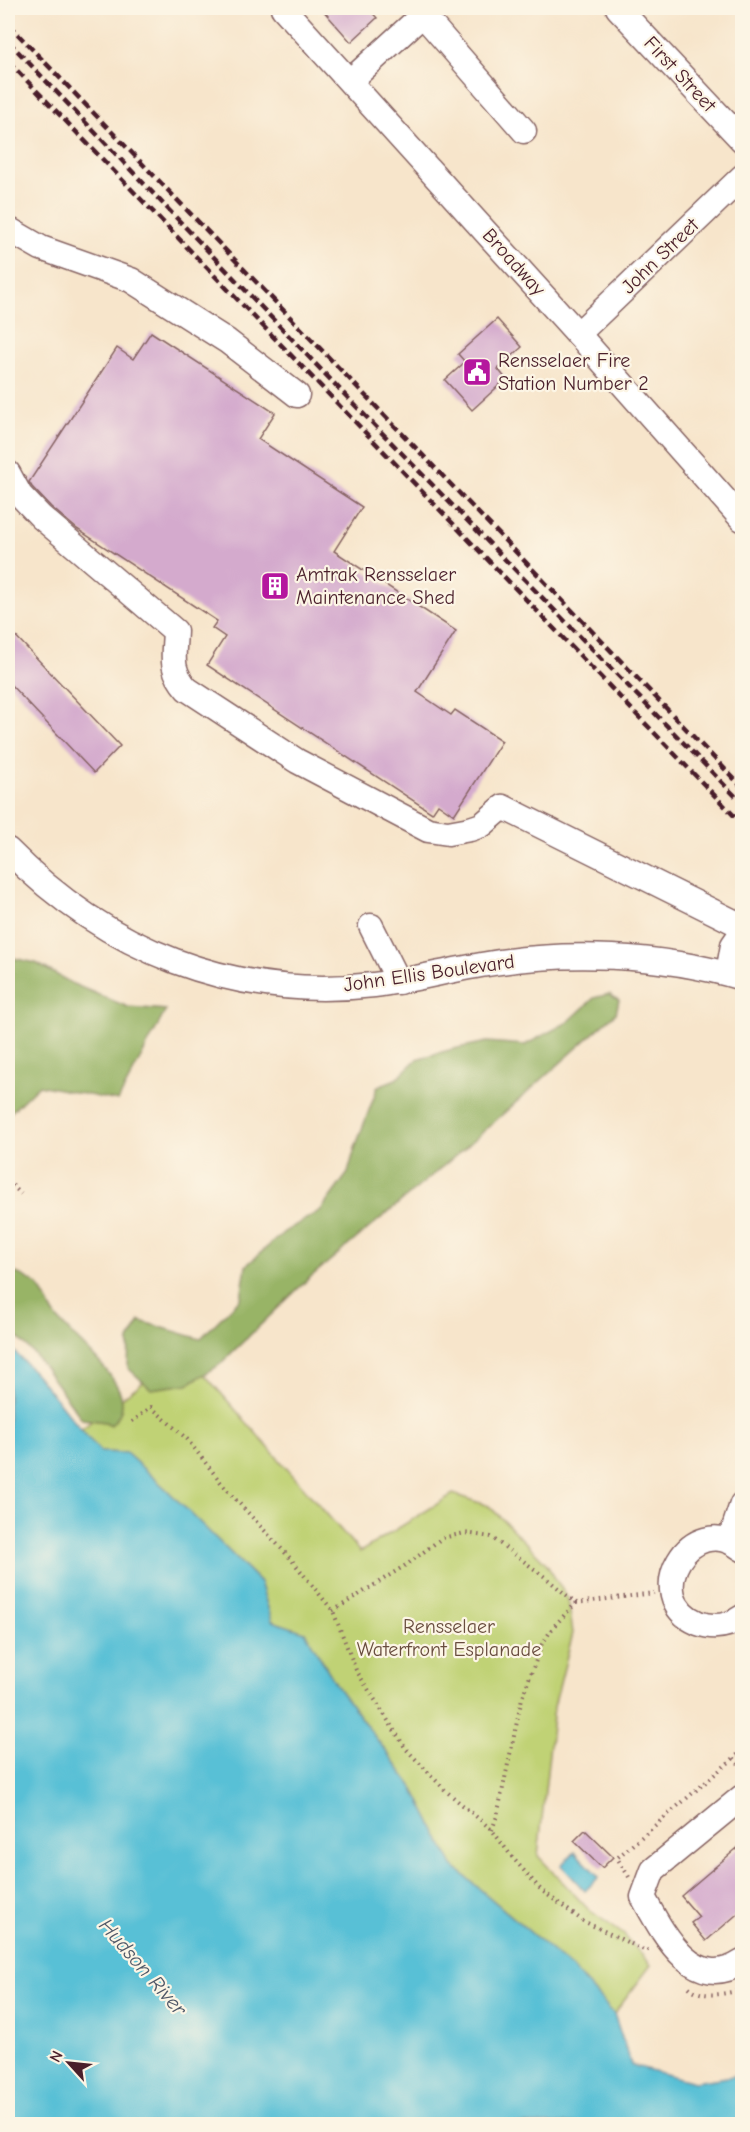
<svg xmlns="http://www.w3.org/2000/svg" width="750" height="2132" viewBox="0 0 750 2132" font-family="'Comic Neue',sans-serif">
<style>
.green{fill:#c0d275;stroke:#857850;stroke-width:1.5}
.forest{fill:#98b466;stroke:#716a48;stroke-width:1.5}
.water{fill:#59c0d6;stroke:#527080;stroke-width:1.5}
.building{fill:#d4aacd}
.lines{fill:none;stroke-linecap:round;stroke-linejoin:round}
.minor-casing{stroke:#876463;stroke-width:27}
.path{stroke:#876463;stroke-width:4;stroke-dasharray:1.5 4.5;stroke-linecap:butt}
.minor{stroke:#fff;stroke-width:24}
.rail{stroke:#4a1f2b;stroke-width:4.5;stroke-dasharray:9 4.5;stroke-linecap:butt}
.labels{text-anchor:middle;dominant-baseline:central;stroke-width:4.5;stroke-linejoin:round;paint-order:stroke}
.street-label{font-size:20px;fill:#4a1f2b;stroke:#fcf5e5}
.poi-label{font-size:20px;fill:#4a1f2b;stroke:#fcf5e5;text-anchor:start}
.park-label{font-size:20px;fill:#684c3e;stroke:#fcf5e5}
.water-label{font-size:21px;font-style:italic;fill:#4f5767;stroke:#fcf5e5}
</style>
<rect width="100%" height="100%" fill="#fcf5e5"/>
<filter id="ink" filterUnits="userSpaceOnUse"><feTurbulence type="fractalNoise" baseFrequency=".0167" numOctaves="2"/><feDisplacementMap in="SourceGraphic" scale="12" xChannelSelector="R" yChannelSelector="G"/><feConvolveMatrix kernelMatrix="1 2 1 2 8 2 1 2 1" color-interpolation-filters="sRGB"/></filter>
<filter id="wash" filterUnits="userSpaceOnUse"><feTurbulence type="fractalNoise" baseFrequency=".008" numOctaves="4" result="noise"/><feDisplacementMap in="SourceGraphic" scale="24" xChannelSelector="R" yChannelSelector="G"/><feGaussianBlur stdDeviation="1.35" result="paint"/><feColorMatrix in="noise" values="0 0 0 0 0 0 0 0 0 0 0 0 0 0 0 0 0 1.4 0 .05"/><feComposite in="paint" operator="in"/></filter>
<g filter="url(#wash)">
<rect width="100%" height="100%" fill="#f7e5cb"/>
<!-- green -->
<path class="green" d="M 184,1351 L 360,1552 L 453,1494 L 489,1506 L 545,1562 L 568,1599 L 573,1633 L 554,1707 L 538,1856 L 589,1910 L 623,1934 L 651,1965 L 614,2014 L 572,1968 L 453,1866 L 412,1786 L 339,1689 L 305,1632 L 272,1621 L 260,1582 L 166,1489 L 126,1453 L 101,1452 L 80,1430 Z"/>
<!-- forest -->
<g class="forest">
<path d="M 8,957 L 36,963 L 73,984 L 128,1007 L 166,1010 L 118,1101 L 39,1085 L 8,1115 Z"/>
<path d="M 609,994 L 619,1000 L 616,1013 L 466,1147 L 307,1280 L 218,1366 L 188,1384 L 151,1389 L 128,1368 L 129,1340 L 140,1321 L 200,1339 L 241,1298 L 246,1266 L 284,1232 L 321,1210 L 348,1173 L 355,1148 L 378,1086 L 396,1079 L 417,1059 L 453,1049 L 487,1042 L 525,1045 L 568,1022 L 594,998 Z"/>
<path d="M 8,1272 C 16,1271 30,1279 37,1285 C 46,1293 49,1308 56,1317 C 72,1338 125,1378 122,1405 C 122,1413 116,1420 111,1425 L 105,1422 L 82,1419 L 36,1356 L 8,1328 Z"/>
</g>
<!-- water -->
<g class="water">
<path d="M 8,1346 C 43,1377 68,1418 101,1452 L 126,1453 L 166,1489 L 260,1582 L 272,1621 L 305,1632 L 339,1689 L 412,1786 L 453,1866 L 572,1968 L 614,2014 L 631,2065 L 694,2082 L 734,2076 L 742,2077 L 742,2124 L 8,2124 Z"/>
<path d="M 575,1852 L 599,1877 L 585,1891 L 561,1865 Z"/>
</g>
<g id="blocks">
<!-- building -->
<g class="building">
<path d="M 321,8 L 368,8 L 377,18 L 351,42 Z"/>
<path d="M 497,319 L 522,347 L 498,369 L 506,379 L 472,410 L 445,380 L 465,362 L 458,354 Z"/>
<path d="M 151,332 L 275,413 L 258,439 L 362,507 L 334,551 L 456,631 L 417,692 L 451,715 L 455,710 L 502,741 L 454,815 L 438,804 L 432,813 L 207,665 L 225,637 L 212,628 L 217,621 L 77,529 L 51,507 L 32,487 L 29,482 L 117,348 L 133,359 Z"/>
<path d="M 8,628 L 120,746 L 94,773 L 8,682 Z"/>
<path d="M 585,1830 L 613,1857 L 602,1868 L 574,1841 Z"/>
<path d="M 742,1844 L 742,1910 L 706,1941 L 691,1923 L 699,1917 L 681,1896 Z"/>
</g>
</g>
</g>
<g filter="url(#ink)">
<use href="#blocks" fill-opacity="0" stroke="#876463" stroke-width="1.5"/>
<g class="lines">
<!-- minor casing -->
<g class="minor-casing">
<g id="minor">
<path d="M 283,8 L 578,334 L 742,519"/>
<path d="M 618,8 L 742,140"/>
<path d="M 423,15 L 524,131"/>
<path d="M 350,81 L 430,8"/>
<path d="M 8,229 L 41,248 L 131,280 L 227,341 L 297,395"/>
<path d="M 578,334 L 742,177"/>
<path d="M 8,473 L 20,495 L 41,517 L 175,631 C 174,656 169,669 187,689 L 297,761 L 428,830 L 448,833 L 470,829 L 482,825 L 503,807 L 742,926"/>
<path d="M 8,850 C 106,950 233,1001 374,985 C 410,981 445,971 481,965 C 566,950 659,954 742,978"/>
<path d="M 371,926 L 399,982"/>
<path d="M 728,973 L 733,945 L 742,932"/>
<path d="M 733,1543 L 735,1525 L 742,1504"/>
<path d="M 742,1549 C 691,1508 639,1598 698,1623 C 714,1629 729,1626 742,1617"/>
<path d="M 742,1797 L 653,1870 L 643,1897 C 663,1933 693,1994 742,1962"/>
</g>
</g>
<!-- path -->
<g class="path">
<path d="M 8,1181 L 21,1194"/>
<path d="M 132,1422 L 151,1407 L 187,1439 L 226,1489 L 290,1558 L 333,1611 L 356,1670 L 406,1749 L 446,1791 L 492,1830 L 512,1857 L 541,1890 L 583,1921 L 646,1951 L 650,1949"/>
<path d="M 576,1603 L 654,1593"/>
<path d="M 333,1611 L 409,1563 L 442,1538 L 465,1533 L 491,1537 L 545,1577 L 576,1603 L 554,1626 L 542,1644 L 522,1698 L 497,1816 L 492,1830"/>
<path d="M 734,1758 L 742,1768"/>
<path d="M 629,1877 L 617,1858 L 742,1751"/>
<path d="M 689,1987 C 704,2000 725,1993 742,1990"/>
</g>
<!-- minor -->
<use href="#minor" class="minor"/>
<!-- rail -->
<g class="rail">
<path d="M 8,24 L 742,787"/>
<path d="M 8,41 L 348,398 L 742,803"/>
<path d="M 8,61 L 742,824"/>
</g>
</g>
</g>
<!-- icons -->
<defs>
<g id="civic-square" transform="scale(1.5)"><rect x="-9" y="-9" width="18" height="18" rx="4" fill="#b5179e" stroke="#fcf5e5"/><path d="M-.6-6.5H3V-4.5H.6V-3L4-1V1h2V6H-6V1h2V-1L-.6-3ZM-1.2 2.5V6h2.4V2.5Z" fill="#fff"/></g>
<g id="building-square" transform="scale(1.5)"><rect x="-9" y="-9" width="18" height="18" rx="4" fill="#b5179e" stroke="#fcf5e5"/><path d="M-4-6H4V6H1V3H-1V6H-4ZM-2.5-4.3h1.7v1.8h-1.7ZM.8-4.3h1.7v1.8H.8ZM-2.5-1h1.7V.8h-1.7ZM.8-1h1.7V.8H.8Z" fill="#fff"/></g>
</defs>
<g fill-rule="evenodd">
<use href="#civic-square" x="477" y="372"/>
<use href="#building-square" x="275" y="586"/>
</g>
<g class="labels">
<!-- street labels -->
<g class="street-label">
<text transform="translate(680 74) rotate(47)">First Street</text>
<text transform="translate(660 256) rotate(-44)">John Street</text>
<text transform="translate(514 262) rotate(48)">Broadway</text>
<text transform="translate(429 973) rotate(-8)">John Ellis Boulevard</text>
</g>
<!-- poi labels -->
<g class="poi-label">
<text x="498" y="360">Rensselaer Fire<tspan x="498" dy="23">Station Number 2</tspan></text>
<text x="296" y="574">Amtrak Rensselaer<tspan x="296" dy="23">Maintenance Shed</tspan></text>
</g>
<!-- park labels -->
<g class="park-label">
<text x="449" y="1626">Rensselaer<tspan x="449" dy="23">Waterfront Esplanade</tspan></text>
</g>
<!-- water labels -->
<g class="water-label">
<text transform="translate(143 1967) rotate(49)">Hudson River</text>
</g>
</g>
<!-- margin -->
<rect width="750" height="2132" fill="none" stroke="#fcf5e5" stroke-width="30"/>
<!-- north arrow -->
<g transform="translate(69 2063) rotate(297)" stroke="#fcf5e5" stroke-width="4.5" paint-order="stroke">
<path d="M0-4.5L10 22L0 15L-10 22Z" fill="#4a1f2b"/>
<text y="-9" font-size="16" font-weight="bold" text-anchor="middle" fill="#4a1f2b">N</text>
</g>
</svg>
